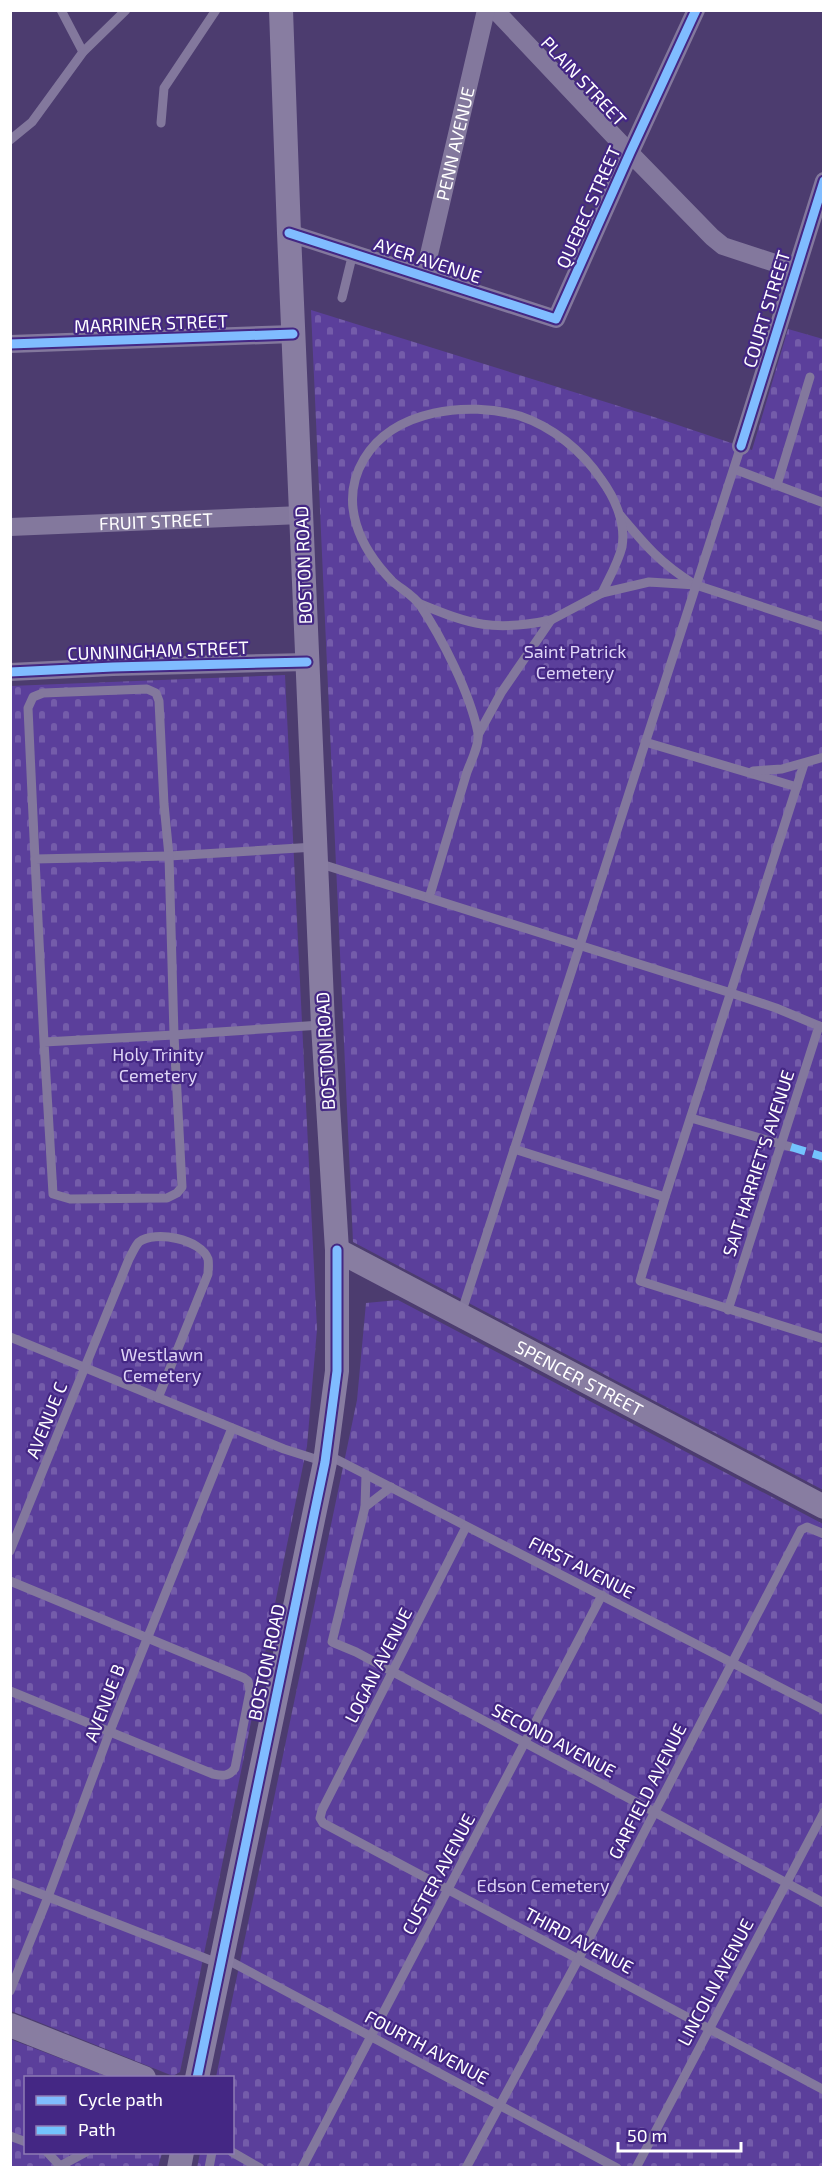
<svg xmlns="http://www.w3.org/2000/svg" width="834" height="2178" viewBox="0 0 834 2178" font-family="'Exo 2',sans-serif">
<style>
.cemetery{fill:url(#cemetery-stones)}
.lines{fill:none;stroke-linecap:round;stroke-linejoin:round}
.lane{stroke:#83789d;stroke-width:9}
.street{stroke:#83789d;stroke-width:18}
.secondary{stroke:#887da1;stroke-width:24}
.quiet{stroke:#73c3fd;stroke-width:8;stroke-dasharray:15 8;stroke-linecap:butt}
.cycleway-casing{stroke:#442784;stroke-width:13}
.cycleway{stroke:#80bcff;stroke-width:9}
.labels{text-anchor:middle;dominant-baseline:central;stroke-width:4.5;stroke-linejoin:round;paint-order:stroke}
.street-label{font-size:18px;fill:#fff;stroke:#442784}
.park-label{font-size:18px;fill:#ded4f6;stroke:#442784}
</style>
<defs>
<pattern id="cemetery-stones" width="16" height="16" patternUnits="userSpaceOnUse" patternTransform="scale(1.5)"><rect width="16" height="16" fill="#5b3f9b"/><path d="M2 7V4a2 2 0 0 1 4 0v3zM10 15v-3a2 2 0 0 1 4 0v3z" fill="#745caa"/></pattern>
</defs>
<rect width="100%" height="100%" fill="#4c3c6f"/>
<!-- cemetery -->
<g class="cemetery">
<path d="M 311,310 L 657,418 L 752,450 L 788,329 L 823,339 L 823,1490 L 353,1242 Z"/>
<path d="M 285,675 L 317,1329 L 307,1446 L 180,2072 L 173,2076 L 11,2011 L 10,686 Z"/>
<path d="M 398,1300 L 823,1524 L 823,2167 L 197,2168 L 200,2153 L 232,2152 L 232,2078 L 216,2077 L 357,1400 L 366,1303 Z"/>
<path d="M 10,2039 L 109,2077 L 26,2078 L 26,2152 L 162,2153 L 158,2167 L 11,2167 Z"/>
</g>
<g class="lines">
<!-- lane -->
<g class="lane">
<path d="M 61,10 L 83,52"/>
<path d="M 161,123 L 164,88 L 216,10"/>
<path d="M 10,140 L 32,122 L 83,52 L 126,10"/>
<path d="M 342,298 L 353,253"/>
<path d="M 734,469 L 824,503"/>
<path d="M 777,485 L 810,377"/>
<path d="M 620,515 C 645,545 661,564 694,584"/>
<path d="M 418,603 C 471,625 494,632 551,620 L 501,693 L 478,735"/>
<path d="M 551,620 L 602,593"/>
<path d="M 645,742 L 797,787"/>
<path d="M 804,764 L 665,1197 L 640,1281 L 824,1339"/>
<path d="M 753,771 L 782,769 L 824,757"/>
<path d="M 35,859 L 28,708 L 33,697 L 43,693 L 147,689 L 156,693 L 159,701 L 164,804 L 169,856 L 315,847"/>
<path d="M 318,863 L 731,993 L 776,1008 L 824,1028"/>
<path d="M 429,898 C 442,856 454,814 467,772 C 471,761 480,744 478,733 C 470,693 442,638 420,605 C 413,595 401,589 392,581 C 360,548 338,503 364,459 C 394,409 468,401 520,416 C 553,427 582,451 601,479 C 615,498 626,523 622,547 C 618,563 609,578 602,593 L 649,582 L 696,585 L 824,627"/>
<path d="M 44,1042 L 35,859 L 169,856 L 174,1035 L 182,1187 L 177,1193 L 167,1198 L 70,1199 L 53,1194 L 44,1042 L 174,1035 L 321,1025"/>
<path d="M 691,1118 L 791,1147"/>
<path d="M 514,1149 L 665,1197"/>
<path d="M 728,1310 L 819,1026"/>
<path d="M 461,1314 L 741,446"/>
<path d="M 10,1337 L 284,1449 L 325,1462"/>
<path d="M 328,1455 L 824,1710"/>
<path d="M 366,1475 L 365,1507 L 332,1642 L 356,1652 L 824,1903"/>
<path d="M 365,1507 L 391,1487"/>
<path d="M 466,1527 L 322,1810 L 320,1818 L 323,1823 L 824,2090"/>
<path d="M 10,1551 L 129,1259 C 132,1254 135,1246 139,1242 C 155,1230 201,1239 208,1259 C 209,1263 208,1269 208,1274 L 158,1398"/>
<path d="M 10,1581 L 244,1678 L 248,1681 L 250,1691 L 235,1768 C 229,1777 222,1776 213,1774 L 10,1691"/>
<path d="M 10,1882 L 220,1964"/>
<path d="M 224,1958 L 617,2168"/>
<path d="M 10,1991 L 48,1897 L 110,1731 L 232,1428"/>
<path d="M 10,2136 L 26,2142"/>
<path d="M 47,2152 L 62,2168"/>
<path d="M 232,2152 L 260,2168"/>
<path d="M 62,2165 L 86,2152"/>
<path d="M 209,2168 L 212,2152"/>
<path d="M 302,2168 L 602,1595"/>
<path d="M 466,2168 L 579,1958 L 801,1530 L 807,1527 L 824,1534"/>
<path d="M 636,2168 L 824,1812"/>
</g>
<!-- street -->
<g class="street">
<path d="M 495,10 L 630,153 L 712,237 L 723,246 L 796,270"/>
<path d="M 289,233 L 556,319 L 630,153 L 696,10"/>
<path id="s1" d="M 424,276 L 486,10"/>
<path d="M 10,344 L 293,334"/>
<path d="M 741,446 L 824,181"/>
<path id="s2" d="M 10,527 L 301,515"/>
<path d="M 10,672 L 113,667 L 307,662"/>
</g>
<!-- secondary -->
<g class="secondary">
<path id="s3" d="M 337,1250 L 824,1507"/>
<path d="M 10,2025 L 144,2078"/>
<path d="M 197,2078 L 325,1462 L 337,1371 L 337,1250 L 323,1025 L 289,233 L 281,10"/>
<path d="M 179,2168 L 182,2152"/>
</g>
<!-- quiet -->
<path class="quiet" d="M 791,1147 L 824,1157"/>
<!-- cycleway casing -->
<g class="cycleway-casing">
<g id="cycleway">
<path d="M 289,233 L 556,319 L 630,153 L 696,10"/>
<path d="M 10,344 L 293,334"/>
<path d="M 741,446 L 824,181"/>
<path d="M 10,672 L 113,667 L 307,662"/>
<path d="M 197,2078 L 325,1462 L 337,1371 L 337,1250"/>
</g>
</g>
<!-- cycleway -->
<use href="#cycleway" class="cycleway"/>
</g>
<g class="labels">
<!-- street labels -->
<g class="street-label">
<text transform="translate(584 81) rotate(47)">PLAIN STREET</text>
<text stroke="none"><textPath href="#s1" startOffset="136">PENN AVENUE</textPath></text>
<text transform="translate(588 207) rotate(-66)">QUEBEC STREET</text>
<text transform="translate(428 260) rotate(18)">AYER AVENUE</text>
<text transform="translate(766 309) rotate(-73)">COURT STREET</text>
<text transform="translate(151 323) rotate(-2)">MARRINER STREET</text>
<text stroke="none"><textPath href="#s2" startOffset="146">FRUIT STREET</textPath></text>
<text transform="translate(303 565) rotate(-92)">BOSTON ROAD</text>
<text transform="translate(158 650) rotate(-2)">CUNNINGHAM STREET</text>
<text transform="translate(325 1051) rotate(-93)">BOSTON ROAD</text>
<text transform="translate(758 1163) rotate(-72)">SAIT HARRIET'S AVENUE</text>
<text stroke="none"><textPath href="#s3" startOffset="274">SPENCER STREET</textPath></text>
<text transform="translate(46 1420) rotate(-68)">AVENUE C</text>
<text transform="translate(582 1567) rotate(27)">FIRST AVENUE</text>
<text transform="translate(266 1662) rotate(-78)">BOSTON ROAD</text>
<text transform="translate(378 1665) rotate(-63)">LOGAN AVENUE</text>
<text transform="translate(104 1703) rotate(-69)">AVENUE B</text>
<text transform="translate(554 1740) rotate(28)">SECOND AVENUE</text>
<text transform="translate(647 1791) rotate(-63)">GARFIELD AVENUE</text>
<text transform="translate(438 1874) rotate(-62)">CUSTER AVENUE</text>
<text transform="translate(579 1940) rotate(28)">THIRD AVENUE</text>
<text transform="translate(715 1982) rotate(-62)">LINCOLN AVENUE</text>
<text transform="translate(427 2047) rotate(28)">FOURTH AVENUE</text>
</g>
<!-- park labels -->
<g class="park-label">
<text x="575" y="651">Saint Patrick<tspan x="575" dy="21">Cemetery</tspan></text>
<text x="158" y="1054">Holy Trinity<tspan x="158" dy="21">Cemetery</tspan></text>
<text x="162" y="1354">Westlawn<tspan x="162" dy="21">Cemetery</tspan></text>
<text x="543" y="1885">Edson Cemetery</text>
</g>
</g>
<!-- border -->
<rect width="834" height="2178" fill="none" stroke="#ffffff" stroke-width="24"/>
<!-- legend -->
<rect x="24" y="2076" width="210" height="78" fill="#442784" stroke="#8f7db5" stroke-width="1.5"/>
<rect x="36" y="2096" width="30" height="9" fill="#80bcff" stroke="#8f7db5" stroke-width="1.5"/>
<text x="78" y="2106" font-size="18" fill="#ffffff">Cycle path</text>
<rect x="36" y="2126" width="30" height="9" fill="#73c3fd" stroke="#8f7db5" stroke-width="1.5"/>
<text x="78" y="2136" font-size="18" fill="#ffffff">Path</text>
<!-- scale -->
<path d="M618 2142v9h123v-9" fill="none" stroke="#ffffff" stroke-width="3"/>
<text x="627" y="2142" font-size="18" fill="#ffffff" stroke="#442784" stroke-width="4.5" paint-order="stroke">50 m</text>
</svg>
